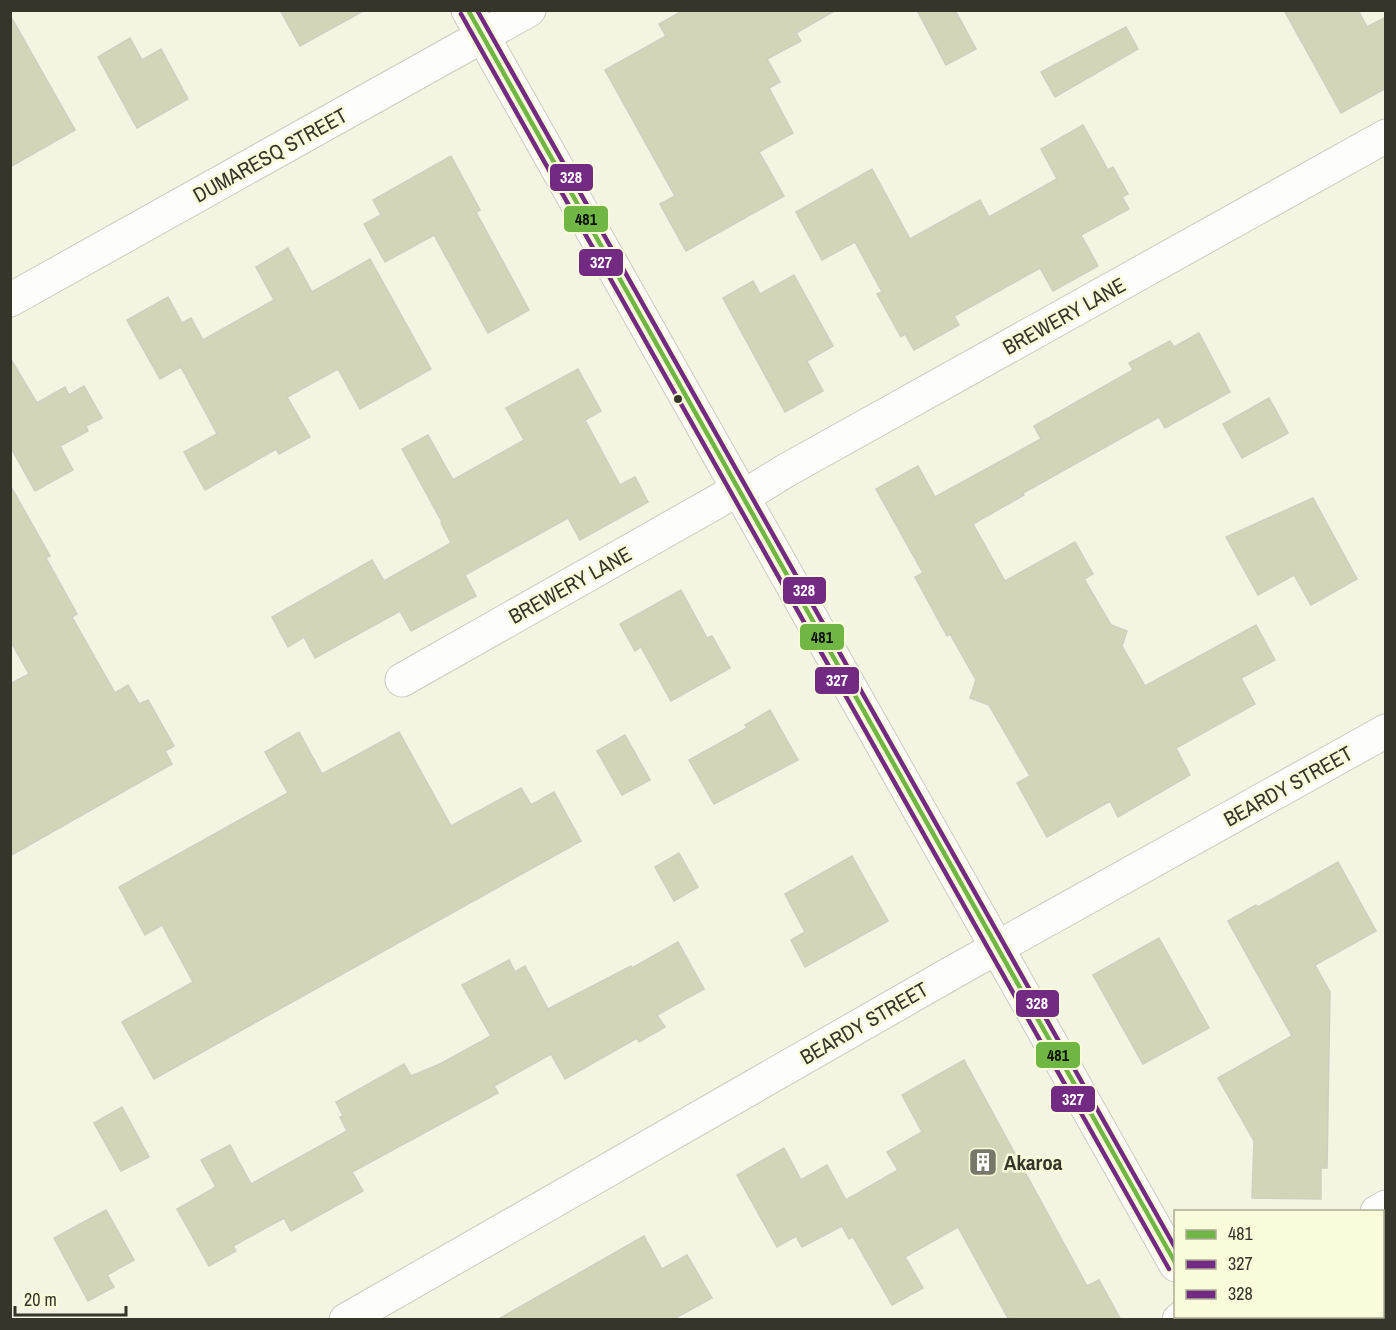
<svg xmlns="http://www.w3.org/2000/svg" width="1396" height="1330" viewBox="0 0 1396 1330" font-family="'Archivo Narrow',sans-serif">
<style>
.building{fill:#d4d5b8;stroke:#cecfc1;stroke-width:1.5}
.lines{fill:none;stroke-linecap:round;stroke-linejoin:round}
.minor-casing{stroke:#cbccbe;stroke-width:35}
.minor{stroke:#fdfdfb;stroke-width:33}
.bus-1-casing{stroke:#f9fbdb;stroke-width:9}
.bus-2-casing{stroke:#f9fbdb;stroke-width:9}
.bus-3-casing{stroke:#f9fbdb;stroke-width:9}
.bus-1{stroke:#6fb644;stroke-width:4.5}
.bus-2{stroke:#732a82;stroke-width:4.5}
.bus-3{stroke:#732a82;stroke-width:4.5}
.bus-dot{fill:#353529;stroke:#f9fbdb;stroke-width:2}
.labels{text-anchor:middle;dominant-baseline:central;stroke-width:5;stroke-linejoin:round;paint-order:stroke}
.street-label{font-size:21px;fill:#353529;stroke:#f9fbdb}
.poi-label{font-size:21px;font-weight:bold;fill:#353529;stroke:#f9fbdb;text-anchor:start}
.line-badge{stroke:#f9fbdb;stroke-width:2}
.badge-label{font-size:16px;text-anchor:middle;font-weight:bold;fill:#fff}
.pale-badge-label{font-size:16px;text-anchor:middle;font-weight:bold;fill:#111}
</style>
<rect width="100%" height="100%" fill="#f3f4e2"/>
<!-- building -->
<g class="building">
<path d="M 280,10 L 365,10 L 300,46 Z"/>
<path d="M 684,10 L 836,10 L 796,33 L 801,41 L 767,59 L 780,82 L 769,88 L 793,133 L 759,152 L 784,196 L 686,251 L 660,204 L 675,196 L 605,70 L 666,36 L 659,24 Z"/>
<path d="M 917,10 L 955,10 L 976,49 L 946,65 Z"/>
<path d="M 1284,10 L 1358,10 L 1367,27 L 1386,17 L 1386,88 L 1341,113 Z"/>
<path d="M 10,15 L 75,130 L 10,167 Z"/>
<path d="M 1126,27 L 1138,49 L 1055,97 L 1041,72 Z"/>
<path d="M 130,38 L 142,60 L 161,49 L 188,99 L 137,128 L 98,57 Z"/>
<path d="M 1083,125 L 1108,170 L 1113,167 L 1128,194 L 1122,197 L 1129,209 L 1081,235 L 1098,266 L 1053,291 L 1040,268 L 954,316 L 959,325 L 914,350 L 905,334 L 901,337 L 877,294 L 882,292 L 855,242 L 822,260 L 796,212 L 872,169 L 910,239 L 980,200 L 989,217 L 1057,179 L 1041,149 Z"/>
<path d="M 451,156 L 480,210 L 476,212 L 529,310 L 488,333 L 434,235 L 385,262 L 364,224 L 381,215 L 373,200 Z"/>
<path d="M 288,248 L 312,292 L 370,259 L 431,369 L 360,409 L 338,369 L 287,397 L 310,437 L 279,454 L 276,449 L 205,490 L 184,452 L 217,434 L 181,367 L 160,379 L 127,320 L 168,297 L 182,323 L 191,318 L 203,340 L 274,300 L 256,267 Z"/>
<path d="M 794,275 L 833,346 L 807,361 L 823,391 L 785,412 L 723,298 L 753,281 L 760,294 Z"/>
<path d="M 1199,333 L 1230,392 L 1165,428 L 1159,417 L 1023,493 L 1024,495 L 973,524 L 1005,581 L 1075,542 L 1093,574 L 1084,579 L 1111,625 L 1127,631 L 1122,646 L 1145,686 L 1256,625 L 1275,660 L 1241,678 L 1255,704 L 1176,748 L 1190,775 L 1118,817 L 1110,801 L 1047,837 L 1017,783 L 1030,776 L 989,705 L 970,698 L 976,680 L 950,634 L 947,636 L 915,577 L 923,573 L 876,489 L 918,466 L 935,497 L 1041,439 L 1034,426 L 1133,370 L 1129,363 L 1170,341 L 1174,347 Z"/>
<path d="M 10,358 L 37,403 L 65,387 L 69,395 L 84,386 L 102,418 L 86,426 L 88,431 L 60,446 L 73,470 L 35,491 L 10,446 Z"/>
<path d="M 578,369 L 601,411 L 585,420 L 620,485 L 635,477 L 648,502 L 580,540 L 568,518 L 465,575 L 476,596 L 411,631 L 400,611 L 315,658 L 304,637 L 288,647 L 272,617 L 372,560 L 384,581 L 451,543 L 441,523 L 442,522 L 402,449 L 428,435 L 453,480 L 524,440 L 506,408 Z"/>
<path d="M 1269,398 L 1288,433 L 1242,458 L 1223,424 Z"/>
<path d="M 10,485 L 50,556 L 46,558 L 77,614 L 72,617 L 115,693 L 128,685 L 139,704 L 148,700 L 174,746 L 165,751 L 172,764 L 10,856 L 10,684 L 29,674 L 10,640 Z"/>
<path d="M 1313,498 L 1357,579 L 1311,605 L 1294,575 L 1258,595 L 1226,537 Z"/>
<path d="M 681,590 L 707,638 L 712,636 L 730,668 L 671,701 L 641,647 L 635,651 L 620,624 Z"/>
<path d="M 770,710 L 798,760 L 714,804 L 689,760 L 747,728 L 745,725 Z"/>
<path d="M 299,732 L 322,774 L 399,732 L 451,826 L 521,788 L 531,805 L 554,792 L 581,841 L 154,1079 L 122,1022 L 193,982 L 162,925 L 145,935 L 119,887 L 288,793 L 265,752 Z"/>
<path d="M 625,735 L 650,780 L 622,795 L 597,751 Z"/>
<path d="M 679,853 L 698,887 L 674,901 L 655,867 Z"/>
<path d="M 852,856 L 888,921 L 805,967 L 791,940 L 805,932 L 785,894 Z"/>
<path d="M 1338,862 L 1376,931 L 1315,965 L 1330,992 L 1327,1168 L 1321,1168 L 1321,1199 L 1252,1198 L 1254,1141 L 1218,1078 L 1292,1036 L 1228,921 L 1256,905 L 1258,907 Z"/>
<path d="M 1159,938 L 1209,1028 L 1143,1064 L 1093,975 Z"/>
<path d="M 678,942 L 704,989 L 657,1015 L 665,1027 L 639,1042 L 637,1038 L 565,1079 L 551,1054 L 494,1086 L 498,1093 L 352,1172 L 363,1191 L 291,1231 L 284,1218 L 233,1246 L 236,1251 L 209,1266 L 177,1209 L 216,1187 L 201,1160 L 230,1145 L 251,1184 L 347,1131 L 340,1117 L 343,1116 L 336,1102 L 404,1064 L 411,1076 L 440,1064 L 491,1036 L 462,985 L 509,960 L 515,972 L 525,966 L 548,1009 L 631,966 L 632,968 Z"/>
<path d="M 964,1060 L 1087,1286 L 1099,1280 L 1121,1320 L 1009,1320 L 958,1227 L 905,1257 L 923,1288 L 892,1305 L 853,1237 L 849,1239 L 842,1226 L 802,1247 L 796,1236 L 777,1247 L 737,1175 L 784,1148 L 801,1180 L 827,1165 L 846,1200 L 898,1170 L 887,1152 L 922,1132 L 902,1095 Z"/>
<path d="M 122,1107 L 149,1157 L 121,1171 L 94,1123 Z"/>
<path d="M 106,1210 L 134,1260 L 107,1275 L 114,1287 L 88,1301 L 54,1238 Z"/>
<path d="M 644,1236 L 662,1269 L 687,1255 L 712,1298 L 672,1320 L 497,1320 Z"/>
</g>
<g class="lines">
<!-- minor casing -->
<g class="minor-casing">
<g id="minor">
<path d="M 468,10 L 1176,1265"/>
<path d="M 10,300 L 529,10"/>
<path d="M 743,497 L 785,471 L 1386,136"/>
<path d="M 402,680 L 739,489"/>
<path d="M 1377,1212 L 1386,1207"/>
<path d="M 346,1320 L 955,971 L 1386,731"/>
<path d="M 1179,1320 L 1184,1316"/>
</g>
</g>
<!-- minor -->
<use href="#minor" class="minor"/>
<!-- bus-1 casing -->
<g class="bus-1-casing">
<path id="bus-1" d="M 468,10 L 1176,1264"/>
</g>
<!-- bus-2 casing -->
<g class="bus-2-casing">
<path id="bus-2" d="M 461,14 L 1169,1269"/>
</g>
<!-- bus-3 casing -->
<g class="bus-3-casing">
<path id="bus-3" d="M 477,10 L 1176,1249"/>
</g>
<!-- bus-1 -->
<use href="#bus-1" class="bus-1"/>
<!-- bus-2 -->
<use href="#bus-2" class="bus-2"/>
<!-- bus-3 -->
<use href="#bus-3" class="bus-3"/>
</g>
<!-- icons -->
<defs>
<g id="building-square" transform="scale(1.5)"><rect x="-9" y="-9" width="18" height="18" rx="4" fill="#78786a" stroke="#f9fbdb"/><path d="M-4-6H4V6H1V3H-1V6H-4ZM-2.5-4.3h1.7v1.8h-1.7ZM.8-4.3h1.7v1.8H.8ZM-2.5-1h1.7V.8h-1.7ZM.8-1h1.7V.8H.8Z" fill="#fff"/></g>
</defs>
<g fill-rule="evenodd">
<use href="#building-square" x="983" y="1162"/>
</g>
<!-- markers -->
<circle class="bus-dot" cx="678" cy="399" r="5"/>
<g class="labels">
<!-- street labels -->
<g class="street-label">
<text transform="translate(270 155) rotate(-29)">DUMARESQ STREET</text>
<text transform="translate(1064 316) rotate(-29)">BREWERY LANE</text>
<text transform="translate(570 585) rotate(-29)">BREWERY LANE</text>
<text transform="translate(1288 786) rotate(-29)">BEARDY STREET</text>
<text transform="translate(864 1023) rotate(-30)">BEARDY STREET</text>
</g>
<!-- poi labels -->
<g class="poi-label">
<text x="1004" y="1162">Akaroa</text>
</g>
</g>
<g class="line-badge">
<rect x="549" y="163" width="45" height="29" rx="6" fill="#732a82"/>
<rect x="563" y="205" width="46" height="28" rx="6" fill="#6fb644"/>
<rect x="578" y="248" width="46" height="29" rx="6" fill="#732a82"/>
<rect x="782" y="576" width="45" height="29" rx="6" fill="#732a82"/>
<rect x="799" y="623" width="46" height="28" rx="6" fill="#6fb644"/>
<rect x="814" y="666" width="46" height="29" rx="6" fill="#732a82"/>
<rect x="1015" y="989" width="45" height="29" rx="6" fill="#732a82"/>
<rect x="1035" y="1041" width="46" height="28" rx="6" fill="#6fb644"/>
<rect x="1050" y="1085" width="46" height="28" rx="6" fill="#732a82"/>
</g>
<g class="badge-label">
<text x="571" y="183">328</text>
<text x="601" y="268">327</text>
<text x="804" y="596">328</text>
<text x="837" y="686">327</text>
<text x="1037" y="1009">328</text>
<text x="1073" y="1105">327</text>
</g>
<g class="pale-badge-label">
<text x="586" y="225">481</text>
<text x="822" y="643">481</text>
<text x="1058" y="1061">481</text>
</g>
<!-- border -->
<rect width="1396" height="1330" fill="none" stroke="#353529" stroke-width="24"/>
<!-- legend -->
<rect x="1174" y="1210" width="210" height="108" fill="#f9fbdb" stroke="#abac94" stroke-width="1.5"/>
<rect x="1186" y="1230" width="30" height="9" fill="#6fb644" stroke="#abac94" stroke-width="1.5"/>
<text x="1228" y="1240" font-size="18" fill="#353529">481</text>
<rect x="1186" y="1260" width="30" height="9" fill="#732a82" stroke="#abac94" stroke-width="1.5"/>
<text x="1228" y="1270" font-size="18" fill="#353529">327</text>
<rect x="1186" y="1290" width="30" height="9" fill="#732a82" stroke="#abac94" stroke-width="1.5"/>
<text x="1228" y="1300" font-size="18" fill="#353529">328</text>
<!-- scale -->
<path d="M15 1306v9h111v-9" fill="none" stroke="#353529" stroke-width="3"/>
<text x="24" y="1306" font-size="18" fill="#353529" stroke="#f9fbdb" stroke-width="4.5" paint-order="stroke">20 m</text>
</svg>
